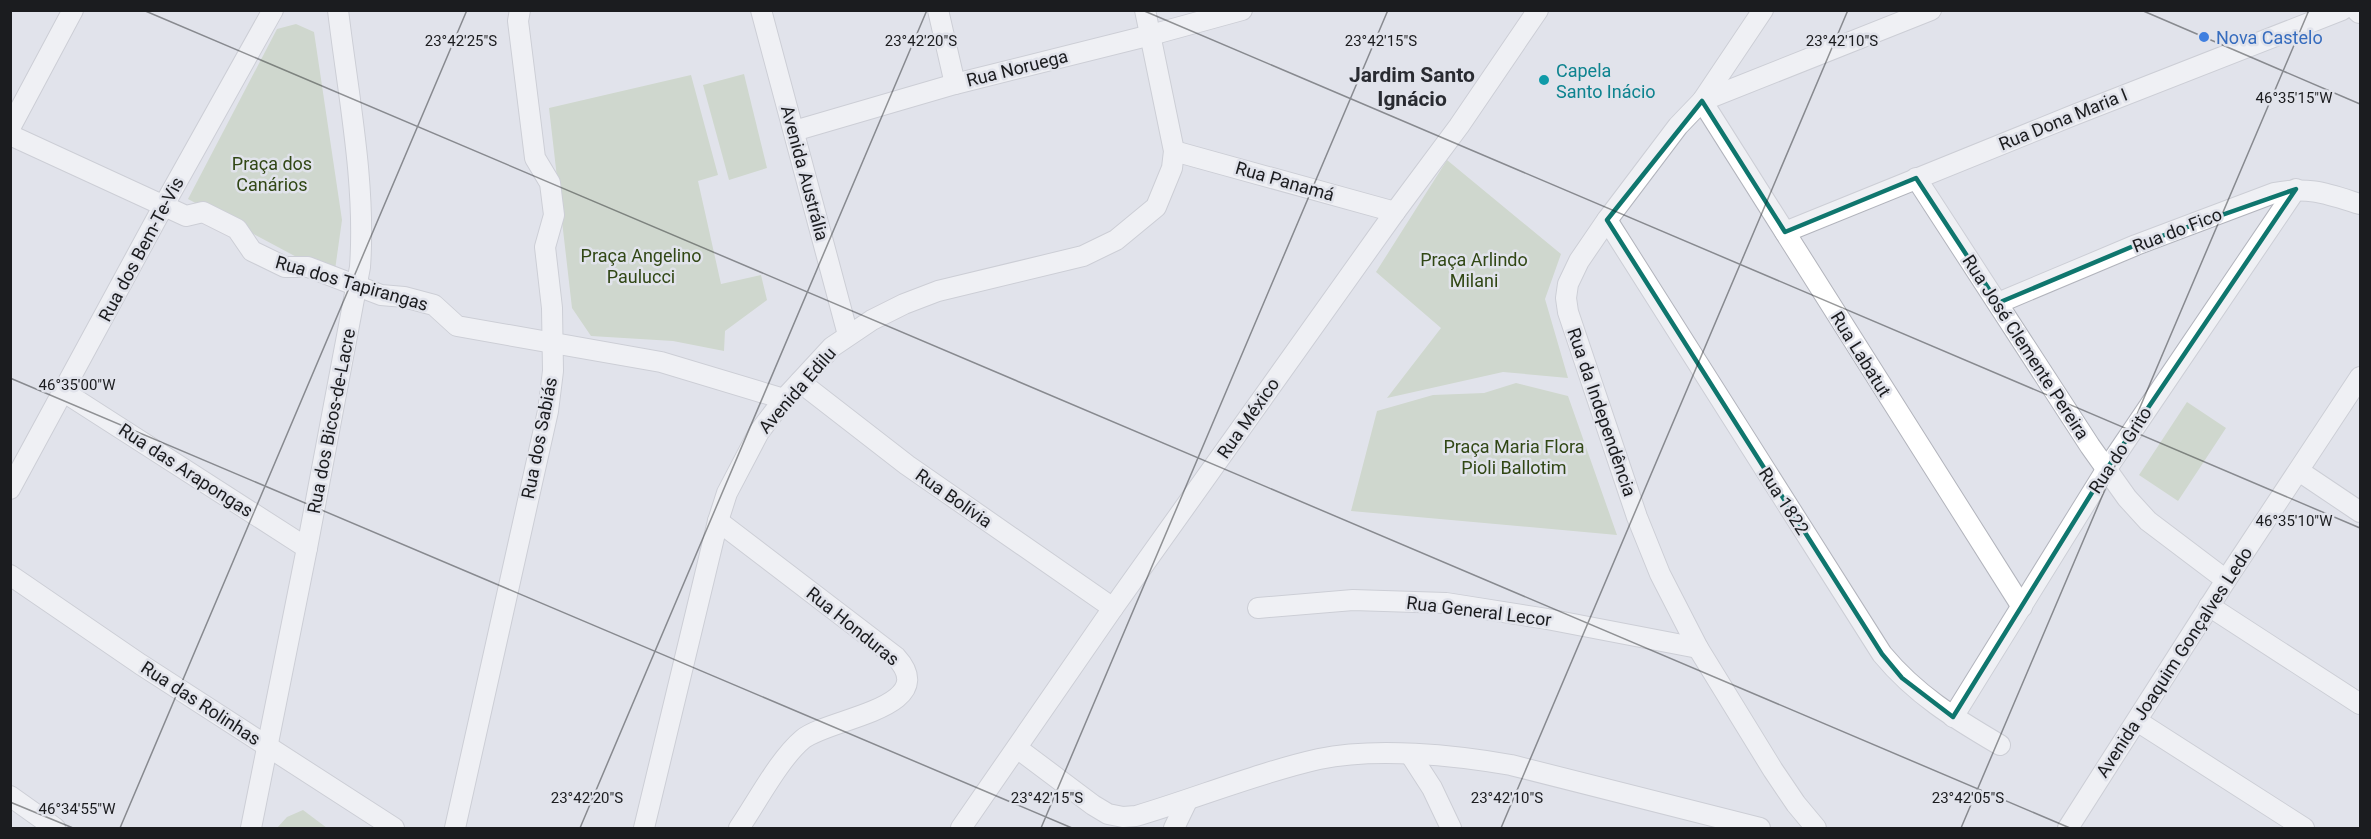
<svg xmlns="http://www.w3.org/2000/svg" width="2371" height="839" viewBox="0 0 2371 839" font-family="Roboto,sans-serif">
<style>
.green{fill:#b8c8aa}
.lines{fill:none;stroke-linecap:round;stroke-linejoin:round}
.minor-casing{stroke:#b2b4bc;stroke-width:22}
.major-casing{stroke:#b2b4bc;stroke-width:26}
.minor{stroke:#fff;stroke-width:20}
.major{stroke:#fff;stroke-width:24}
.marked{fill:none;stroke:#0f766e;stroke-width:4.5;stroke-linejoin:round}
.ticks{fill:none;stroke:#1b1c1f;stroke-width:1.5;stroke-opacity:0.45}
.shop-dot{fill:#3f7fe0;stroke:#e1e3eb;stroke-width:2}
.culture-dot{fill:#0f9aa8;stroke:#e1e3eb;stroke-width:2}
.labels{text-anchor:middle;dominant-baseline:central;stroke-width:5;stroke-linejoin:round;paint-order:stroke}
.shop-label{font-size:18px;fill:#366cbe;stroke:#e1e3eb;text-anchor:start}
.street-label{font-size:18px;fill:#1b1c1f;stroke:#e1e3eb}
.culture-label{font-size:18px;fill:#0d838f;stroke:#e1e3eb;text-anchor:start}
.park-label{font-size:18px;fill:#314715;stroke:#e1e3eb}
.quarter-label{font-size:21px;font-weight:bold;fill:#292b31;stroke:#e1e3eb}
.ticks-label{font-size:15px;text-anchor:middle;fill:#1b1c1f;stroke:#e1e3eb;stroke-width:5;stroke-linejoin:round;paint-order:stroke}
</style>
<rect width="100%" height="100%" fill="#e1e3eb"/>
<!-- green -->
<g class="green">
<path d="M 296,24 L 314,32 L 342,220 L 334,277 L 188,199 L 277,29 Z"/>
<path d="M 744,74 L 767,168 L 729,180 L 703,85 Z"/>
<path d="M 691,75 L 718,175 L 698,181 L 721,284 L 761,275 L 767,300 L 725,331 L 724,351 L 673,341 L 591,336 L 572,308 L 549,108 Z"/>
<path d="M 1447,160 L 1561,254 L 1545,299 L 1568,378 L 1503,372 L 1387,398 L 1441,328 L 1376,272 Z"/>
<path d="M 1516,383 L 1568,396 L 1617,535 L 1351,511 L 1377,411 L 1433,395 L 1484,393 Z"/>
<path d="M 2187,402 L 2226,428 L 2178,501 L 2139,475 Z"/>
<path d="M 303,810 L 327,828 L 277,828 L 287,817 Z"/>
</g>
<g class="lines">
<!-- minor casing -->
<g class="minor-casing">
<g id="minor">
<path d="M 761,10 L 848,335"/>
<path d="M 938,10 L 955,84"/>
<path d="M 1763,10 L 1702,101 L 1678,126 L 1607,220 L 1579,261 L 1568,284 L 1566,298 L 1568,312 L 1637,517 L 1660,574 L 1698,648 L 1773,770 L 1796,804 L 1816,828"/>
<path d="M 1931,10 L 1702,101 L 2022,607"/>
<path d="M 10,128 L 73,10"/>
<path d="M 794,131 L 955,84 L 1151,35 L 1242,10"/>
<path d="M 10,135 L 186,216 L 203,212 L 237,229 L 252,251 L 285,267 L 308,267 L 381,295 L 404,297 L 434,305 L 457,326 L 661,362 L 784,399"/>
<path d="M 1174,151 L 1395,212"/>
<path d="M 1916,178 L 2090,446 L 2127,498 L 2148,521 L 2226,580"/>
<path d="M 1607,220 L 1882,654 C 1916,695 1954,718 2000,745"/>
<path d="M 1785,232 L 2074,115 L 2342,10"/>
<path d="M 1998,303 L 2136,245 L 2274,193 C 2309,186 2328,194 2360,204"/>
<path d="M 800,382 L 907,465 L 1113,608"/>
<path d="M 64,392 L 307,548"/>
<path d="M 2299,471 L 2360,512"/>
<path d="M 10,489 L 164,205 L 273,10"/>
<path d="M 718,521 L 896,657 C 943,708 829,718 803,739 C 779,759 757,802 739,828"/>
<path d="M 10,575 L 140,664 L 394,828"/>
<path d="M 2209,606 L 2360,704"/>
<path d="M 1258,608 L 1353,600 L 1446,603 L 1547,619 L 1698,648"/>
<path d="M 1953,717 L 2106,470 L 2296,189"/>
<path d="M 2137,721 L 2304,828"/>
<path d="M 1017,748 L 1093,805 L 1108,814 L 1123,817 L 1136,816 C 1197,798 1257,773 1319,759 C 1376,747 1454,755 1511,765 L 1760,828"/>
<path d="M 1410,754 L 1432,788 L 1451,828"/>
<path d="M 10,796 L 55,828"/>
<path d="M 251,828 L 307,548 L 360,267 C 366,182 348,95 338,10"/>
<path d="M 455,828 L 548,411 L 553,371 L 552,308 L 545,247 L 554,215 L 550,183 L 535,158 L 518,21 L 520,10"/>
<path d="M 644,828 L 718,521 L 727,493 L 759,432 L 784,399 L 832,347 L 872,320 L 904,304 L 938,291 L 1083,256 L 1116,240 L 1156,207 L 1172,168 L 1174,151 L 1145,10"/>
<path d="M 961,828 L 1113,608 L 1395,212 L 1459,126 L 1538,10"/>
<path d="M 1174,828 L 1187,801"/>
<path d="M 2068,828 L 2226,580 L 2360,377"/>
</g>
</g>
<!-- major casing -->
<g class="major-casing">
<path id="major" d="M 2359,10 L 2360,11"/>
</g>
<!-- minor -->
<use href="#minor" class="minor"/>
<!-- major -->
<use href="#major" class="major"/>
</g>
<!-- marked area -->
<path d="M0 0H2371V839H0ZM 1702,101 L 1785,232 L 1916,178 L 1998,303 L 2136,245 L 2296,189 L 2106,470 L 1953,717 L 1902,678 L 1882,654 L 1607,220 Z" fill="#e1e3eb" fill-opacity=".55" fill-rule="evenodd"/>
<path class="marked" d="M 1702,101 L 1785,232 L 1916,178 L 1998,303 L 2136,245 L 2296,189 L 2106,470 L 1953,717 L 1902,678 L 1882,654 L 1607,220 Z"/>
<!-- ticks -->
<path class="ticks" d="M 143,10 L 2070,828M 1142,10 L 2360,528M 2141,10 L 2360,104M 10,378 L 1072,828M 10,802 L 73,828M 120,828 L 467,10M 580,828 L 927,10M 1041,828 L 1388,10M 1501,828 L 1848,10M 1961,828 L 2309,10"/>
<!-- markers -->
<circle class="shop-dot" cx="2204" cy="37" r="6"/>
<circle class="culture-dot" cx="1544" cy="80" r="6"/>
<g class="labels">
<!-- shop labels -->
<g class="shop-label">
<text x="2216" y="37">Nova Castelo</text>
</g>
<!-- street labels -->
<g class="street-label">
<text transform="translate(1017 68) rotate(-14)">Rua Noruega</text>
<text transform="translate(2063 119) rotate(-22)">Rua Dona Maria I</text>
<text transform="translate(805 173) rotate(75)">Avenida Austrália</text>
<text transform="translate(1285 181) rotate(16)">Rua Panamá</text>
<text transform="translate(2177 230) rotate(-21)">Rua do Fico</text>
<text transform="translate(141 249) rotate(-62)">Rua dos Bem-Te-Vis</text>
<text transform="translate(352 283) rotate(16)">Rua dos Tapirangas</text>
<text transform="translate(2026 347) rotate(57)">Rua José Clemente Pereira</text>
<text transform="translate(1861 354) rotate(58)">Rua Labatut</text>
<text transform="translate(797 390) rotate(-49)">Avenida Edilu</text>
<text transform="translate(1602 412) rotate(71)">Rua da Independência</text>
<text transform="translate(1248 418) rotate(-55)">Rua México</text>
<text transform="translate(331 421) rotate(-79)">Rua dos Bicos-de-Lacre</text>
<text transform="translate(539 438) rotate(-79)">Rua dos Sabiás</text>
<text transform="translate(2120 450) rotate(-57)">Rua do Grito</text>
<text transform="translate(186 470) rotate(33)">Rua das Arapongas</text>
<text transform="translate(954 498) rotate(35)">Rua Bolívia</text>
<text transform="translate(1784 501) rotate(57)">Rua 1822</text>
<text transform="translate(1479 611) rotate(7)">Rua General Lecor</text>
<text transform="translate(853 626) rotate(39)">Rua Honduras</text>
<text transform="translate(2174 662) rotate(-57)">Avenida Joaquim Gonçalves Ledo</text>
<text transform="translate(201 703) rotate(33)">Rua das Rolinhas</text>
</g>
<!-- culture labels -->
<g class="culture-label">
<text x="1556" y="70">Capela<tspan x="1556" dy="21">Santo Inácio</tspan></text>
</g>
<!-- park labels -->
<g class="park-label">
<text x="272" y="163">Praça dos<tspan x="272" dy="21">Canários</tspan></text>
<text x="641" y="255">Praça Angelino<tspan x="641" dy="21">Paulucci</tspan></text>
<text x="1474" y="259">Praça Arlindo<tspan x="1474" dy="21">Milani</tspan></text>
<text x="1514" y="446">Praça Maria Flora<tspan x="1514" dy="21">Pioli Ballotim</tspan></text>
</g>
<!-- quarter labels -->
<g class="quarter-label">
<text x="1412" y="75">Jardim Santo<tspan x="1412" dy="24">Ignácio</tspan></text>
</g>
</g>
<g class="ticks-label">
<text x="461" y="46">23°42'25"S</text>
<text x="921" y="46">23°42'20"S</text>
<text x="1381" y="46">23°42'15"S</text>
<text x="1842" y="46">23°42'10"S</text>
<text x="2294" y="103">46°35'15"W</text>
<text x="77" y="390">46°35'00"W</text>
<text x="2294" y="526">46°35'10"W</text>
<text x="587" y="803">23°42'20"S</text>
<text x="1047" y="803">23°42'15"S</text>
<text x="1507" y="803">23°42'10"S</text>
<text x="1968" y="803">23°42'05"S</text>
<text x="77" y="814">46°34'55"W</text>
</g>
<!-- border -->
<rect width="2371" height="839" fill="none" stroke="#1b1c1f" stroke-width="24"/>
</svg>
